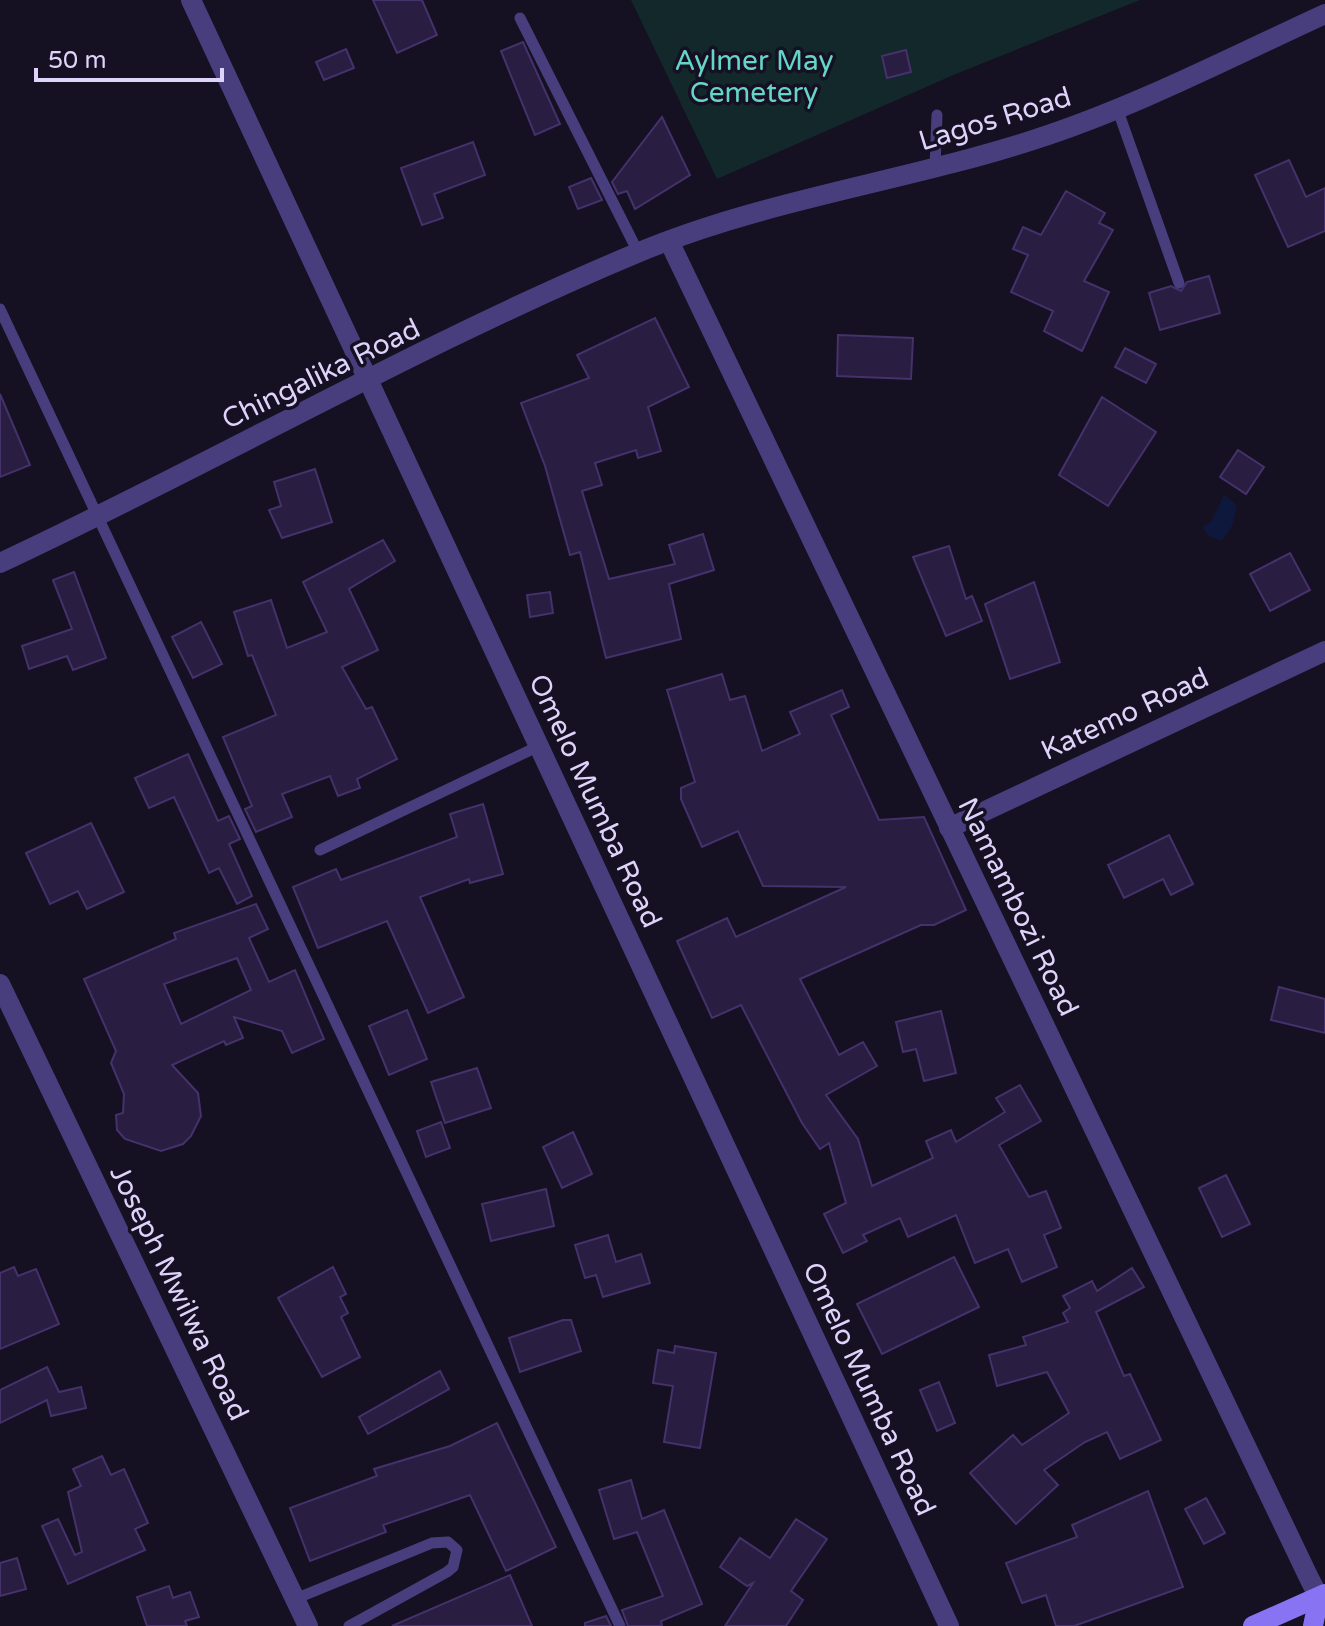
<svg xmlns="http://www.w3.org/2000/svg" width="1325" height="1626" viewBox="0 0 1325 1626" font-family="'Varela Round',sans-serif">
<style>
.green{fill:#13282b}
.water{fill:#0e183c}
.building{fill:#291d41;stroke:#45316b;stroke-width:2;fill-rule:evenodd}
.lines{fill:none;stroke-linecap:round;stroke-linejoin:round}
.lane{stroke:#493e7d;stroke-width:11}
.street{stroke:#493e7d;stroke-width:20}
.secondary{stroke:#8873f3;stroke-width:20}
.labels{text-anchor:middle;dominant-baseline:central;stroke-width:7;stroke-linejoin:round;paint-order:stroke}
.park-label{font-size:28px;fill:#66d5c9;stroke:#151022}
.street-label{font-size:28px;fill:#ded4fb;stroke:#151022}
</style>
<rect width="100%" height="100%" fill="#151022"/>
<!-- green -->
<path class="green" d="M 631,0 L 1140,0 L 958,73 L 717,179 Z"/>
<!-- water -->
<path class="water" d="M 1224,495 L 1237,505 L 1232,526 L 1222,541 L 1209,536 L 1202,527 L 1211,522 Z"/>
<!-- building -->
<g class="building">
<path d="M 373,0 L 422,0 L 437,35 L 397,53 Z"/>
<path d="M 523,42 L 560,124 L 535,135 L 501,51 Z"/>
<path d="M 346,49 L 354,68 L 324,80 L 316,62 Z"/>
<path d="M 906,50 L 911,72 L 887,78 L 882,56 Z"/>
<path d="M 662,117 L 690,175 L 635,209 L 627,191 L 618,194 L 612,182 Z"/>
<path d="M 473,142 L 485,175 L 434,194 L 443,218 L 422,225 L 401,168 Z"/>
<path d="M 1289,160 L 1306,197 L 1325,188 L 1325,231 L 1288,247 L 1255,175 Z"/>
<path d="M 591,178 L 602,200 L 578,209 L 569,187 Z"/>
<path d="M 1066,191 L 1105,213 L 1099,223 L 1113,230 L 1084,281 L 1109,292 L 1082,351 L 1044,331 L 1053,311 L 1011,292 L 1028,255 L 1013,249 L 1023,227 L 1041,235 Z"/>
<path d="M 1209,276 L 1220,313 L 1160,330 L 1149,293 L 1171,286 L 1181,291 L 1187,282 Z"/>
<path d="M 655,318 L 689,387 L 648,407 L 661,451 L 638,458 L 636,450 L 595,463 L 602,485 L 582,491 L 609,579 L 675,564 L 669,545 L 703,534 L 714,570 L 669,584 L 681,639 L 606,658 L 580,552 L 570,555 L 545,466 L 521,403 L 589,378 L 577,355 Z"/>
<path d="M 838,335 L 913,338 L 911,379 L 837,376 Z"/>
<path d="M 1125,348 L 1156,364 L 1146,383 L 1115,367 Z"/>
<path d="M 0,394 L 30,465 L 0,477 Z"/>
<path d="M 1102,397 L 1156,432 L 1108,506 L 1059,475 Z"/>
<path d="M 1238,450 L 1264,467 L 1246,494 L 1220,477 Z"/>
<path d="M 315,469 L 332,522 L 282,538 L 269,510 L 281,506 L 274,482 Z"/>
<path d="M 383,540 L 395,561 L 349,589 L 378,650 L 342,667 L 366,709 L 372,707 L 397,759 L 357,779 L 360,788 L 338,796 L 330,776 L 282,794 L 292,817 L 256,832 L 245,809 L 252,806 L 223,737 L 276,715 L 252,655 L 248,656 L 234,612 L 271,600 L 287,648 L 327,632 L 303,582 Z"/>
<path d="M 949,546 L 966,599 L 972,596 L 982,621 L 946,636 L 913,557 Z"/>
<path d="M 1290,553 L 1310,590 L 1270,611 L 1250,574 Z"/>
<path d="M 74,572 L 106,658 L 73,670 L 67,656 L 29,669 L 22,646 L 72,629 L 53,580 Z"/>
<path d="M 1034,582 L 1060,662 L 1010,679 L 985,604 Z"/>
<path d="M 550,592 L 553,613 L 530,617 L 527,595 Z"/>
<path d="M 201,622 L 222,664 L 193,678 L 172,637 Z"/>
<path d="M 722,674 L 730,700 L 745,696 L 762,751 L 800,734 L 790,712 L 842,690 L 849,707 L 831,715 L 879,820 L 924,817 L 966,910 L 934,925 L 921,925 L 800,979 L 839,1055 L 863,1042 L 877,1066 L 826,1095 L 858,1139 L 872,1186 L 933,1158 L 926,1141 L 951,1130 L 956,1142 L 1005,1112 L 996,1098 L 1020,1085 L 1041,1121 L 999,1145 L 1029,1197 L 1046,1191 L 1061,1228 L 1044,1235 L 1057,1267 L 1022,1282 L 1008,1249 L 975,1263 L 956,1215 L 908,1237 L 900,1218 L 863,1235 L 867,1241 L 843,1253 L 824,1214 L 846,1203 L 829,1143 L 820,1149 L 802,1123 L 741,1005 L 712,1018 L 677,941 L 727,918 L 736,937 L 846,887 L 763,886 L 738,831 L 702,847 L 681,799 L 681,788 L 695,782 L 667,690 Z"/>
<path d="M 188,754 L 218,821 L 229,816 L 240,839 L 229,844 L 252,896 L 237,904 L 219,868 L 209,873 L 174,797 L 149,808 L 135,778 Z"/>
<path d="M 483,804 L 503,874 L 470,883 L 469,879 L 420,897 L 464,997 L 428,1013 L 387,921 L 318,948 L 293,887 L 336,869 L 341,880 L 457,837 L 450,814 Z"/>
<path d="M 91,823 L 124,892 L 87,909 L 78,891 L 50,904 L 26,853 Z"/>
<path d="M 1169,835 L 1193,884 L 1171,895 L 1163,879 L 1124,898 L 1108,865 Z"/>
<path d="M 256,904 L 268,929 L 249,938 L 269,982 L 295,970 L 324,1039 L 292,1053 L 282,1031 L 234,1017 L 243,1038 L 226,1045 L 224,1041 L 172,1065 L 198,1093 L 201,1116 L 191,1136 L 183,1144 L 161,1151 L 125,1139 L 117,1130 L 116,1115 L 123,1113 L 124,1094 L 111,1063 L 116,1051 L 84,979 L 176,939 L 174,933 ZM 237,958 L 251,990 L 181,1024 L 164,984 Z"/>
<path d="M 1279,987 L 1325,999 L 1325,1033 L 1271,1020 Z"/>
<path d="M 407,1010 L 427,1059 L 389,1075 L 369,1026 Z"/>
<path d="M 941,1011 L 956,1073 L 924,1081 L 916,1049 L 903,1052 L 896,1022 Z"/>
<path d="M 477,1068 L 491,1108 L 445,1123 L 431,1082 Z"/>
<path d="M 441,1122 L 450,1148 L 426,1157 L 417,1131 Z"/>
<path d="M 573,1132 L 592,1174 L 562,1188 L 543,1147 Z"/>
<path d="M 1226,1175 L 1250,1224 L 1222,1237 L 1199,1188 Z"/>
<path d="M 546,1189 L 554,1226 L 491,1241 L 482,1204 Z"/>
<path d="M 608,1235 L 616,1262 L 641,1254 L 650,1283 L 603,1297 L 596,1275 L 585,1278 L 575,1245 Z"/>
<path d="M 954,1257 L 979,1307 L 882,1354 L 857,1304 Z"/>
<path d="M 14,1267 L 18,1276 L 36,1269 L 59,1324 L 0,1349 L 0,1273 Z"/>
<path d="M 333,1267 L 346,1294 L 340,1297 L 348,1313 L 341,1317 L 360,1357 L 322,1377 L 278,1298 Z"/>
<path d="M 1132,1268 L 1144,1287 L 1096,1312 L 1124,1376 L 1130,1374 L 1161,1440 L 1120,1459 L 1107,1432 L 1085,1442 L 1044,1470 L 1058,1485 L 1016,1524 L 970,1473 L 1013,1435 L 1022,1445 L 1069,1413 L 1047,1372 L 997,1386 L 989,1355 L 1026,1345 L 1023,1337 L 1068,1322 L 1063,1313 L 1070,1308 L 1063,1296 L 1092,1281 L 1097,1291 Z"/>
<path d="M 563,1320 L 571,1320 L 581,1351 L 520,1372 L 509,1338 Z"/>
<path d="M 675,1346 L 716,1353 L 700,1448 L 664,1442 L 673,1386 L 653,1383 L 658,1350 L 674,1353 Z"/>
<path d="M 47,1367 L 59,1392 L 81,1387 L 86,1408 L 51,1416 L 47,1400 L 0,1423 L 0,1390 Z"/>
<path d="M 440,1371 L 449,1389 L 368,1434 L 359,1417 Z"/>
<path d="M 939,1382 L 955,1423 L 937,1431 L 920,1390 Z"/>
<path d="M 497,1423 L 556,1547 L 506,1571 L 470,1495 L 383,1525 L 386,1532 L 310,1561 L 290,1508 L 377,1476 L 374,1469 L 450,1446 Z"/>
<path d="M 102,1456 L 111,1475 L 124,1469 L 148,1523 L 135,1529 L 145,1550 L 68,1584 L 42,1526 L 58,1519 L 75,1555 L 82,1552 L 68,1492 L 81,1486 L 73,1469 Z"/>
<path d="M 631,1480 L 642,1519 L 664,1510 L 702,1604 L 661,1621 L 662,1626 L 628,1626 L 622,1610 L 663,1596 L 637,1532 L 614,1539 L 599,1490 Z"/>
<path d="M 1148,1491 L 1183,1587 L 1074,1626 L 1056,1626 L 1046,1595 L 1022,1603 L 1006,1563 L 1077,1537 L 1072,1525 Z"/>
<path d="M 1206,1498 L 1225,1533 L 1204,1544 L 1185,1509 Z"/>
<path d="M 796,1519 L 827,1539 L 791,1591 L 803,1600 L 786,1626 L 725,1626 L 753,1583 L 747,1586 L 720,1567 L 740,1538 L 770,1558 Z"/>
<path d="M 17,1558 L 26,1589 L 0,1596 L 0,1563 Z"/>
<path d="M 510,1575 L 532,1626 L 392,1626 Z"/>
<path d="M 169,1586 L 173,1598 L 190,1592 L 199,1617 L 185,1621 L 187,1626 L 147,1626 L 137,1597 Z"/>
<path d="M 606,1616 L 611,1626 L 585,1626 L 585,1623 Z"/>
</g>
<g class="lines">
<!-- lane -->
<g class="lane">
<path d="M 520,18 L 638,252"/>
<path d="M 1117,108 L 1179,283"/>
<path d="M 935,167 L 937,115"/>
<path d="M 0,309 L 620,1626"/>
<path d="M 320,850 L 539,746"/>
<path d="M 295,1599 L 432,1543 L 448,1542 L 457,1550 L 453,1567 L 447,1572 L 349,1626"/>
</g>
<!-- street -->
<g class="street">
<path d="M 191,0 L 949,1626"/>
<path d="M 669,241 L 1310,1580 L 1319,1597 L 1325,1599"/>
<path d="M 0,563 C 214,463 419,344 637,253 C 763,200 903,182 1033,140 C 1133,108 1229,58 1325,14"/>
<path d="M 949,828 L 1325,651"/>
<path d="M 0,984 L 308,1626"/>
</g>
<!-- secondary -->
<g class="secondary">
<path d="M 1253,1626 L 1325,1594"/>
<path d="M 1313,1626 L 1319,1597"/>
</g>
</g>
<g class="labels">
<!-- park labels -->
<g class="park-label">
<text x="754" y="61">Aylmer May<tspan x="754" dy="32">Cemetery</tspan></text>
</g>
<!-- street labels -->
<g class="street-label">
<text transform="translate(995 119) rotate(-17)">Lagos Road</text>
<text transform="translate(321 374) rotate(-26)">Chingalika Road</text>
<text transform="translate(1125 714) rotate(-25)">Katemo Road</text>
<text transform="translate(595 801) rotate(65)">Omelo Mumba Road</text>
<text transform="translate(1018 907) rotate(64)">Namambozi Road</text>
<text transform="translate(179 1293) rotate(64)">Joseph Mwilwa Road</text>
<text transform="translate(869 1389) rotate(65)">Omelo Mumba Road</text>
</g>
</g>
<!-- scale -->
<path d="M36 68v12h186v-12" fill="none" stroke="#ded4fb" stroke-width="4"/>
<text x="48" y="68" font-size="24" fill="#ded4fb" stroke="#151022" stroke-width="6" paint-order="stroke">50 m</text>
</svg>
